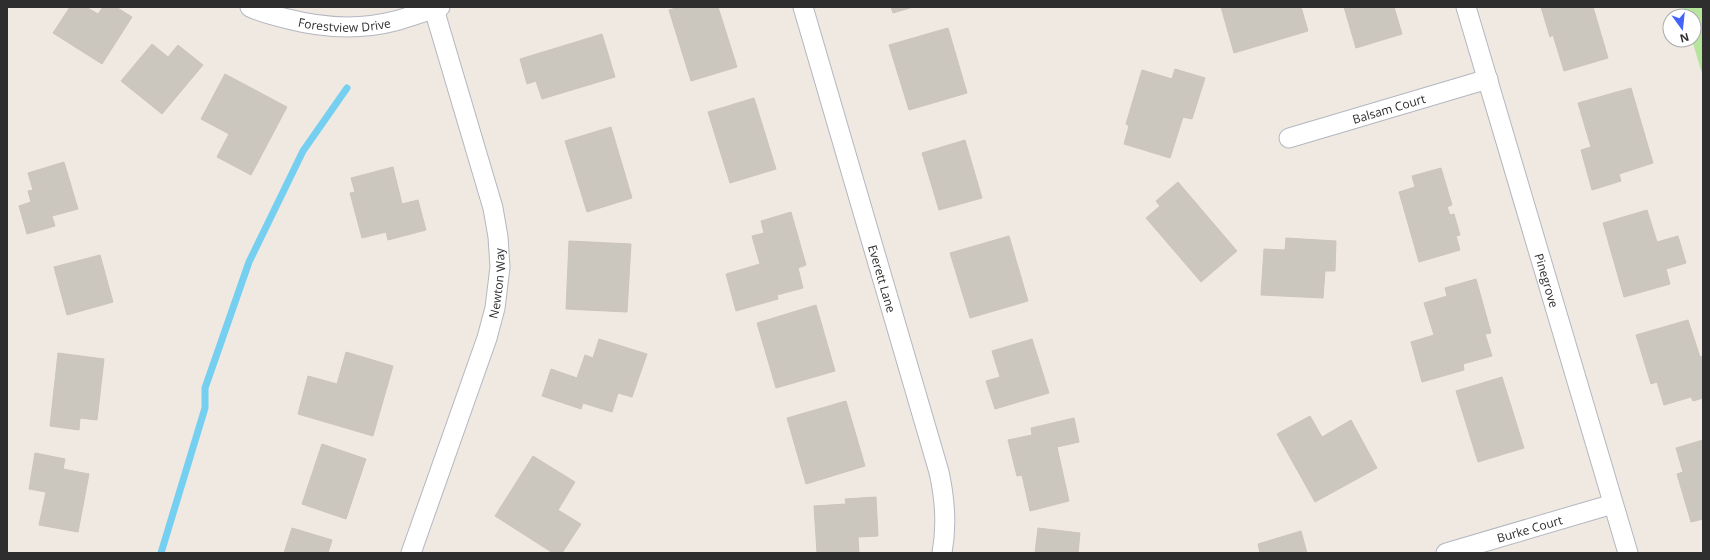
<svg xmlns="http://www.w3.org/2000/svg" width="1710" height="560" viewBox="0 0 1710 560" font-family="'Open Sans',sans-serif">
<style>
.green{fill:#b6e59e}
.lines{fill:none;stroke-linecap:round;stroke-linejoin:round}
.stream{stroke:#75cff0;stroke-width:7}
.building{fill:#cbc7bf;stroke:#cbc5ba}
.street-casing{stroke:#b4b7c1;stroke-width:21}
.street{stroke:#fff;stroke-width:19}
.labels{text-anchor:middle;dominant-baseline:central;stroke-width:4;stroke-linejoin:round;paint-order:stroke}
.street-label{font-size:12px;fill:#2e2e2e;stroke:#fff}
</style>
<rect width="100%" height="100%" fill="#efe9e1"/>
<!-- green -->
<path class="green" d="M 1683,7 L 1703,7 L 1703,77 L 1692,40 L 1694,40 L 1694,16 L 1685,16 Z"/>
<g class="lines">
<!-- stream -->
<path class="stream" d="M 161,553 L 205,408 L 205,388 L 249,262 L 303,151 L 347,88"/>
</g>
<!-- building -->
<g class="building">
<path d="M 70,7 L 86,7 L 98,14 L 103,7 L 116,7 L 132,17 L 102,64 L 53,33 Z"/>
<path d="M 679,7 L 718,7 L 737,67 L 691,81 L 669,10 Z"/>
<path d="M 891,7 L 913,7 L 893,13 Z"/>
<path d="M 1221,7 L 1301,7 L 1308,31 L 1234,53 Z"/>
<path d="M 1344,7 L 1394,7 L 1402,34 L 1356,48 Z"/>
<path d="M 1541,7 L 1593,7 L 1608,58 L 1564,71 L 1553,35 L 1550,37 Z"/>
<path d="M 948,28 L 967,93 L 909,110 L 889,45 Z"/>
<path d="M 602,34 L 615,77 L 542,99 L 536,81 L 527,84 L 520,59 Z"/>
<path d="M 152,44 L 168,57 L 178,45 L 203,65 L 162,114 L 121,81 Z"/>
<path d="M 1175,69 L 1205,78 L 1192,119 L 1183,117 L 1170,158 L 1124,144 L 1129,126 L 1126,124 L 1142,70 L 1172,79 Z"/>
<path d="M 225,74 L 287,107 L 251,175 L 217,157 L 229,134 L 201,119 Z"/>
<path d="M 1631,88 L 1653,163 L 1619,174 L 1621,181 L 1592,190 L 1581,150 L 1591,147 L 1578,103 Z"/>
<path d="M 754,98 L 776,169 L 730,183 L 708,112 Z"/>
<path d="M 611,127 L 632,198 L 587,212 L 565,141 Z"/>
<path d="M 965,140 L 982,198 L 939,210 L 922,153 Z"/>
<path d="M 64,162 L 78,209 L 52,216 L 55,226 L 27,234 L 19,206 L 31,202 L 28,191 L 33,190 L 28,173 Z"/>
<path d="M 393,167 L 402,204 L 418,200 L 426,230 L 388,240 L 386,232 L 362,238 L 350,193 L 355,192 L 351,178 Z"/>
<path d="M 1441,168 L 1452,205 L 1447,207 L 1450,215 L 1454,214 L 1460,235 L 1456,236 L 1460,250 L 1419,262 L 1399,192 L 1415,187 L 1412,176 Z"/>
<path d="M 1178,182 L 1237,251 L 1201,282 L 1146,218 L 1160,206 L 1156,201 Z"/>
<path d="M 1647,210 L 1657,242 L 1678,236 L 1686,263 L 1666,269 L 1670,284 L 1624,297 L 1603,223 Z"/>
<path d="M 791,212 L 806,265 L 798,268 L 803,288 L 777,295 L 778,299 L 736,311 L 726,274 L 760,264 L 752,236 L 764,233 L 761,221 Z"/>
<path d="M 1009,236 L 1028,301 L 970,318 L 950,253 Z"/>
<path d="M 1286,238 L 1336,241 L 1335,271 L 1325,271 L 1323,298 L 1261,295 L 1264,249 L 1285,250 Z"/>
<path d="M 569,241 L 631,244 L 627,312 L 566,309 Z"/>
<path d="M 100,255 L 113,302 L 67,315 L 54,267 Z"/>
<path d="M 1476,279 L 1491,333 L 1485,334 L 1492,356 L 1463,364 L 1464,370 L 1422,382 L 1411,342 L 1434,335 L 1424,303 L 1447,296 L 1445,288 Z"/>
<path d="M 816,305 L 835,371 L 776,388 L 757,323 Z"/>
<path d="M 1688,320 L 1700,357 L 1703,356 L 1703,398 L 1693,401 L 1691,397 L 1664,405 L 1657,382 L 1651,384 L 1636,335 Z"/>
<path d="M 599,339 L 647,354 L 632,397 L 618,393 L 612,412 L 583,403 L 581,409 L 542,396 L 551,369 L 577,378 L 585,355 L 593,358 Z"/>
<path d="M 1032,339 L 1049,393 L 995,409 L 986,381 L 1000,377 L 992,351 Z"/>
<path d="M 346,352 L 393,366 L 373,436 L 298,414 L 308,376 L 337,384 Z"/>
<path d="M 58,353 L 104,359 L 97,420 L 80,418 L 79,430 L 50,426 Z"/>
<path d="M 1502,377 L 1524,448 L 1478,462 L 1456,391 Z"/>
<path d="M 846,401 L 865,466 L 806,484 L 787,418 Z"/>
<path d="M 1310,416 L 1322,437 L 1351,420 L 1377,468 L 1315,502 L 1277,434 Z"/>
<path d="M 1074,418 L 1079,442 L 1057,447 L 1069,501 L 1030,511 L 1022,475 L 1017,476 L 1008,440 L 1032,435 L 1031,428 Z"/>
<path d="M 1703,440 L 1703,519 L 1691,522 L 1677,474 L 1683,472 L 1676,448 Z"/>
<path d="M 322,444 L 366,459 L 346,519 L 302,504 Z"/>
<path d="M 35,453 L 65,459 L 63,469 L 89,474 L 78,532 L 39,525 L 46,492 L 29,489 Z"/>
<path d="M 533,456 L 575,482 L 558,510 L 581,524 L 562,553 L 553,553 L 495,516 Z"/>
<path d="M 876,497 L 878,536 L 858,537 L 859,553 L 817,553 L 814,506 L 846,504 L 845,499 Z"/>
<path d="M 292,528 L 332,540 L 328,553 L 284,553 Z"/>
<path d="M 1038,528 L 1080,533 L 1078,553 L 1035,553 Z"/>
<path d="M 1301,531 L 1307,553 L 1260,553 L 1258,544 Z"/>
</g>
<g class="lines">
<!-- street casing -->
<g class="street-casing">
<g id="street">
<path id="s1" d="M 250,7 C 262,13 276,16 288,19 C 323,28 360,30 395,21 C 410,17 425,11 440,7"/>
<path id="s2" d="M 803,7 L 939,472 C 945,499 947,526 942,553"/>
<path id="s3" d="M 1466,7 L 1628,553"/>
<path id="s4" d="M 1289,138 L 1488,79"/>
<path id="s5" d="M 411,553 L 487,338 L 495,308 L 500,267 L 498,237 L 493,208 L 434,9"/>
<path id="s6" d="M 1446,553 L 1613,504"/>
</g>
</g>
<!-- street -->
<use href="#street" class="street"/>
</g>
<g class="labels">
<!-- street labels -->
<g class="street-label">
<text stroke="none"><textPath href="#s1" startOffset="97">Forestview Drive</textPath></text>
<text stroke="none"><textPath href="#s4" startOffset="104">Balsam Court</textPath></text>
<text stroke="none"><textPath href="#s2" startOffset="283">Everett Lane</textPath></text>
<text stroke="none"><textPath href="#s3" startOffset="285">Pinegrove</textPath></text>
<text stroke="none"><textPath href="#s5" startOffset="284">Newton Way</textPath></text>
<text stroke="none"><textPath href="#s6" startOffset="87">Burke Court</textPath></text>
</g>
</g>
<!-- border -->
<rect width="1710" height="560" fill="none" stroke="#2e2e2e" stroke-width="16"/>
<!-- north arrow -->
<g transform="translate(1682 28) rotate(165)"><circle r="19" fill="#ffffff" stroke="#ababab"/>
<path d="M0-3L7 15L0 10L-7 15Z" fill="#4264fb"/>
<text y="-6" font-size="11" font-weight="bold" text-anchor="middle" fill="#2e2e2e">N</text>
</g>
</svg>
